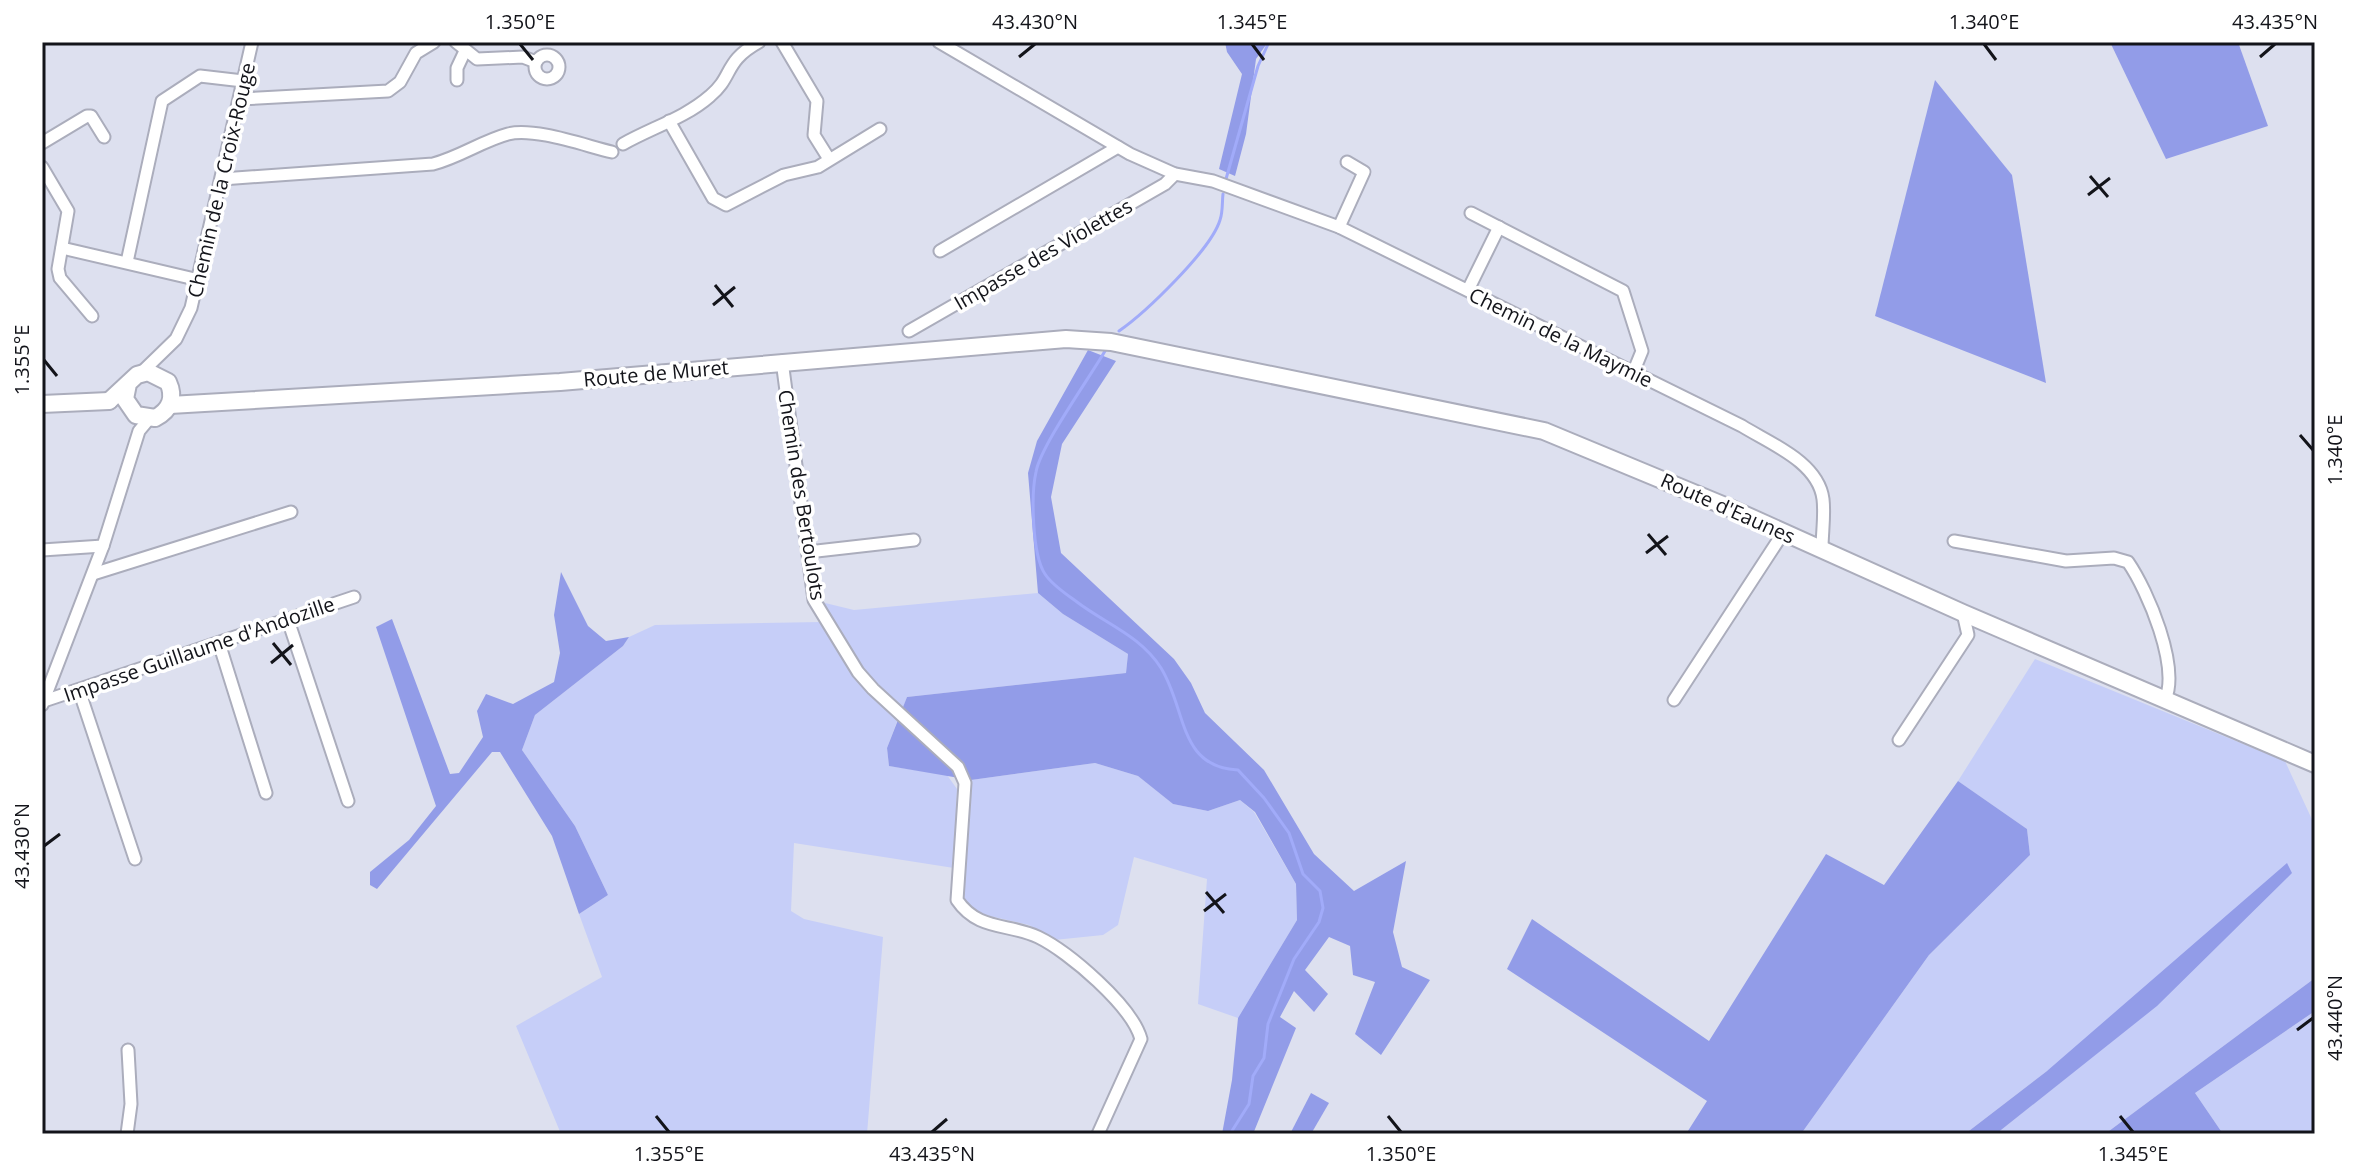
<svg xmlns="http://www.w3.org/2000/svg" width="2357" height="1176" viewBox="0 0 2357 1176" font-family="'Open Sans',sans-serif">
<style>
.green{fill:#c6cef8}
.forest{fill:#929ce8}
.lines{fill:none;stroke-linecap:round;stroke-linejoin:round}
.stream{stroke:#a1abf9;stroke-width:3}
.street-casing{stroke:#abadbc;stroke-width:15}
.secondary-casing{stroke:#abadbc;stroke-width:20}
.street{stroke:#fff;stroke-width:11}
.secondary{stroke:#fff;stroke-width:16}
.ticks{fill:none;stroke:#13141a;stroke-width:3}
.labels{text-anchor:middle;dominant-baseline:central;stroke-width:7;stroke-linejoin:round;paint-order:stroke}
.street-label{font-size:20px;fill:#13141a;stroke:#fff}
.neatline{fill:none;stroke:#13141a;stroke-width:3}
.ticks-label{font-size:20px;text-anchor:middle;fill:#13141a}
</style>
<rect width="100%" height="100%" fill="#dde0ef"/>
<!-- green -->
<g class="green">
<path d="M 1038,593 L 1063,614 L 1128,654 L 1126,673 L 907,697 L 903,708 L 867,673 L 821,602 L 854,610 Z"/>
<path d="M 822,622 L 898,719 L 887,748 L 889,766 L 947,775 L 957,789 L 954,868 L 794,843 L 791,911 L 804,919 L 883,937 L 867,1134 L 561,1134 L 516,1026 L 602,977 L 579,914 L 608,895 L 575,826 L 522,750 L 535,715 L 623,646 L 629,637 L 655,625 Z"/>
<path d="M 2035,659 L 2285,761 L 2315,826 L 2315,978 L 2105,1134 L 1996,1134 L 2157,1005 L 2047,1071 L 1965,1134 L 1801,1134 L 1929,955 L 2030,855 L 2027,829 L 1958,781 Z"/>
<path d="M 1095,763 L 1138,776 L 1173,804 L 1208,811 L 1240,800 L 1254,812 L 1296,884 L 1297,920 L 1238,1018 L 1198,1004 L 1207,879 L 1134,857 L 1118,925 L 1103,935 L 1054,940 L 1029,925 L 972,912 L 964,898 L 971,780 Z"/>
<path d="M 2315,1011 L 2315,1134 L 2223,1134 L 2195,1093 Z"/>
</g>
<!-- forest -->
<g class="forest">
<path d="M 1225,42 L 1268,42 L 1256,59 L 1246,134 L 1235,176 L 1219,169 L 1242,74 L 1227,52 Z"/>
<path d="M 2110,42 L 2238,42 L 2268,126 L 2166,159 Z"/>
<path d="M 1935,80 L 2012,175 L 2046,383 L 1875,316 Z"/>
<path d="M 1088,350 L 1116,361 L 1062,444 L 1051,497 L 1061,553 L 1174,659 L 1191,683 L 1205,713 L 1264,770 L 1314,854 L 1354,891 L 1406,861 L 1393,932 L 1402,967 L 1430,980 L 1381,1055 L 1355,1034 L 1375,982 L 1353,975 L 1350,946 L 1329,937 L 1305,970 L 1328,994 L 1314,1012 L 1294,991 L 1280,1017 L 1296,1028 L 1253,1134 L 1222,1134 L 1232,1080 L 1238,1018 L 1297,920 L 1296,884 L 1255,812 L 1240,800 L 1208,811 L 1173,804 L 1138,776 L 1095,763 L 971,780 L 889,766 L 887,748 L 907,697 L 1126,673 L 1128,654 L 1063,614 L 1038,593 L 1028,473 L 1037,441 Z"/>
<path d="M 561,572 L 588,626 L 606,641 L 629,637 L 623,646 L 535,715 L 522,750 L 575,826 L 608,895 L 579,914 L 552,836 L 500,752 L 492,752 L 377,889 L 370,885 L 370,872 L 409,840 L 436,806 L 376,627 L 392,619 L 450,774 L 459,773 L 483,737 L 477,711 L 486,694 L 513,704 L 554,682 L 560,653 L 554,615 Z"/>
<path d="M 1958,781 L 2027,829 L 2030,855 L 1929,955 L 1801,1134 L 1686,1134 L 1707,1101 L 1507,969 L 1532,919 L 1709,1041 L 1826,854 L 1884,885 Z"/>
<path d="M 2287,863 L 2292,873 L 2157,1006 L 1996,1134 L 1965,1134 L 2047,1071 Z"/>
<path d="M 2315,978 L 2315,1011 L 2195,1093 L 2223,1134 L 2105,1134 Z"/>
<path d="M 1311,1093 L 1329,1103 L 1311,1134 L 1290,1134 Z"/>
</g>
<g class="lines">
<!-- stream -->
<g class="stream">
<path d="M 1226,179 L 1258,66 L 1269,42"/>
<path d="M 1119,331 C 1145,313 1211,250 1220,220 C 1223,212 1222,202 1223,194"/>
<path d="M 1105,351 C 1090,377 1040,447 1036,472 C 1031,494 1032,555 1045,574 C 1052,585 1066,594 1077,602 C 1106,624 1141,636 1161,668 C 1187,710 1178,767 1238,770 L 1264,798 L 1289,833 L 1303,874 L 1320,891 L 1323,908 L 1319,922 L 1294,959 L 1268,1024 L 1264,1058 L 1253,1076 L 1249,1104 L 1230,1134"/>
</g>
<!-- street casing -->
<g class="street-casing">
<g id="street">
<path d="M 456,42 L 477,59 L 523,57 L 536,62"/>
<path d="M 782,42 L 817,101 L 814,135 L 829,159"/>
<path d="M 939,42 L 1130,154 L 1175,174 L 1213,181 L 1339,227 L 1742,426 C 1771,444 1818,462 1823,499 C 1825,515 1822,533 1822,549"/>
<circle cx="547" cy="67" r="12"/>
<path d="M 457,80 L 457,68 L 465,51"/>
<path d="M 240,99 L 388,91 L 400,82 L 416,53 L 434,42"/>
<path d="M 669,121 L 713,198 L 726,205 L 784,175 L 818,167 L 880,129"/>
<path d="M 42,143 L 87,116 L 91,116 L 104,137"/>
<path d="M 623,144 C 651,128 685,118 710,96 C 734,76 723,62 759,42"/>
<path d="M 42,167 L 68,211 L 58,269 L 60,278 L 92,316"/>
<path d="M 222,179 L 433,164 C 460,157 482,141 508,134 C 534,127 586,146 612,152"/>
<path d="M 1471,213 L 1623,291 L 1642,351 L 1633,373"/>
<path d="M 1339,227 L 1364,172 L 1347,162"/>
<path d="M 62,248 L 199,280"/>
<path d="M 940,251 L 1118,147"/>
<path d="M 127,262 L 162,101 L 200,76 L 243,81"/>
<path d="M 1468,290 L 1499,227"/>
<path d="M 909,331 L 1165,184 L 1175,174"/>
<path d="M 782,361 L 814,600 L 858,672 L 873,689 L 958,767 L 965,783 L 957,900 C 978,931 1008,923 1038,937 C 1069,952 1132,1006 1141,1039 L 1098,1134"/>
<path d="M 141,373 L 176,339 L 191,308 L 252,42"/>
<path d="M 1954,541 L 2066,561 L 2114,558 L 2128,562 C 2148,591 2180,667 2165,700"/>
<path d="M 42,550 L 103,546"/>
<path d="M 808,552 L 914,540"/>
<path d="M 93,574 L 291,512"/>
<path d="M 288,620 L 348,801"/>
<path d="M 219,643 L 266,793"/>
<path d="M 79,690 L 135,859"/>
<path d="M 1674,700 L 1783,533"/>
<path d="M 44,701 L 354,597"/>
<path d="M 42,705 L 103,546 L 139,431 L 149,419"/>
<path d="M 1899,740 L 1968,635 L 1963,613"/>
<path d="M 127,1134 L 131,1104 L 128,1050"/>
</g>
</g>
<!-- secondary casing -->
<g class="secondary-casing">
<g id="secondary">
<path d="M 109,401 L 137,375 L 148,372 L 168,382 C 175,397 171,410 155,418 L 136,415 L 125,399 L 128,384"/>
<path d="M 42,404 L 109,401"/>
<path d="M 170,405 L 560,382 L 1066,339 L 1111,342 L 1544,431 L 1732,509 L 1963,613 L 2315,764"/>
</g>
</g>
<!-- street -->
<use href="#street" class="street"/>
<!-- secondary -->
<use href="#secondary" class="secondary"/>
</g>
<!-- ticks -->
<path class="ticks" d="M 520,44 L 533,60M 1252,44 L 1264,60M 1984,44 L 1996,60M 1019,57 L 1035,44M 2260,57 L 2275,44M 2090,176 L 2108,197M 2088,195 L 2110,178M 715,285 L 733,307M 713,305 L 735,287M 44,360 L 57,376M 2300,435 L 2313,450M 1648,534 L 1666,555M 1646,553 L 1668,536M 273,643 L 291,665M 271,663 L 293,645M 44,846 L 60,834M 1206,892 L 1224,913M 1204,911 L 1226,894M 2297,1030 L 2313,1018M 656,1116 L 669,1132M 1388,1116 L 1401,1132M 2120,1116 L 2133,1132M 932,1132 L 947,1119"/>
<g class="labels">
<!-- street labels -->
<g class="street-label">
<text transform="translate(221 180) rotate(-77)">Chemin de la Croix-Rouge</text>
<text transform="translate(1043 254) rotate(-30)">Impasse des Violettes</text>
<text transform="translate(1561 337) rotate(26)">Chemin de la Maymie</text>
<text transform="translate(656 373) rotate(-5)">Route de Muret</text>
<text transform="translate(802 495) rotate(81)">Chemin des Bertoulots</text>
<text transform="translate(1728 508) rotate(24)">Route d'Eaunes</text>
<text transform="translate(199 649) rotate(-19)">Impasse Guillaume d'Andozille</text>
</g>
</g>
<!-- border -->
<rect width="2357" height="1176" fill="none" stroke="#ffffff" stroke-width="88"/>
<rect x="44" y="44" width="2269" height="1088" class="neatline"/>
<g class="ticks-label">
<text x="520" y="29">1.350°E</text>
<text x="1035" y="29">43.430°N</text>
<text x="1252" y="29">1.345°E</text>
<text x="1984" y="29">1.340°E</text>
<text x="2275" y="29">43.435°N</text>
<text transform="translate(22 360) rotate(-90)" y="7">1.355°E</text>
<text transform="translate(2335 450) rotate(-90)" y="7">1.340°E</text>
<text transform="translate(22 846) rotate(-90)" y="7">43.430°N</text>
<text transform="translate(2335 1018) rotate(-90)" y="7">43.440°N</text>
<text x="669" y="1161">1.355°E</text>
<text x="932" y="1161">43.435°N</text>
<text x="1401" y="1161">1.350°E</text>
<text x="2133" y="1161">1.345°E</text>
</g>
</svg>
